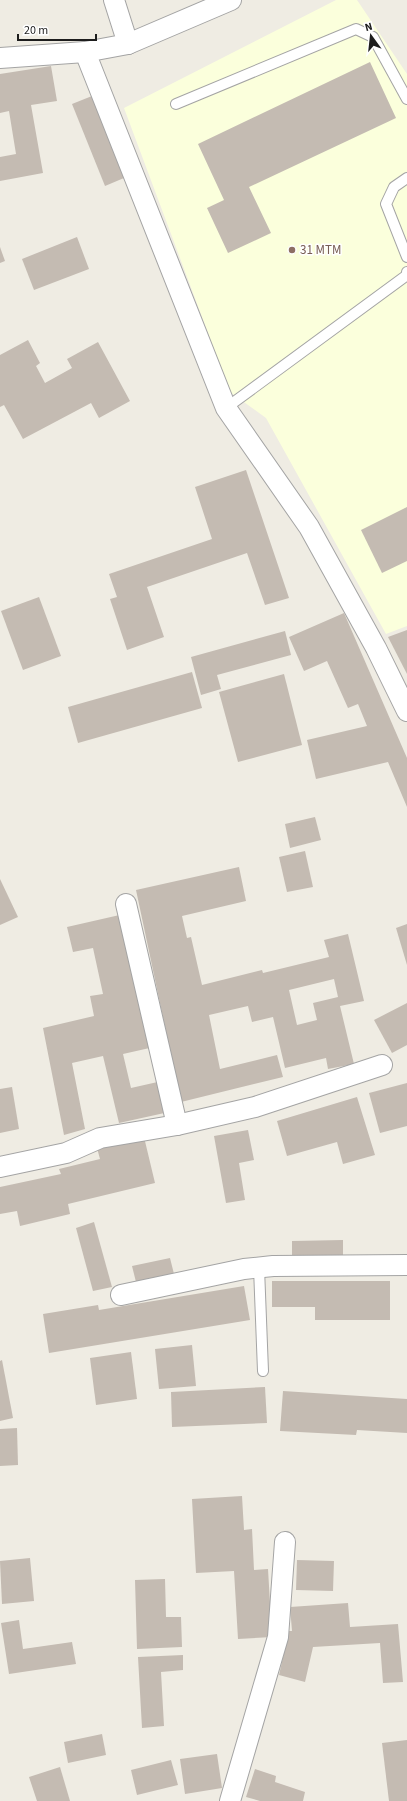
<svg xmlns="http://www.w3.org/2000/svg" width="407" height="1801" viewBox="0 0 407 1801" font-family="'Source Sans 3',sans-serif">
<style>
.education{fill:#fbffdc}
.building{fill:#c4bbb2;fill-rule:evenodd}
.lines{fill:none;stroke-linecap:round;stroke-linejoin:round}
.service-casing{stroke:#a4a4a4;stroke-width:12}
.minor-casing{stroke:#a4a4a4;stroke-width:22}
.service{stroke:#fff;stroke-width:10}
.minor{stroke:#fff;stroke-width:20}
.education-dot{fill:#8d6e63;stroke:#fff;stroke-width:1.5}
.labels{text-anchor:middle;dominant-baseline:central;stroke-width:3;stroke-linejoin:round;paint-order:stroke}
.education-label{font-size:13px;fill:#785e54;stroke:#fff;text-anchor:start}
</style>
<rect width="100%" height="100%" fill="#efece3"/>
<!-- education -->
<path class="education" d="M 336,0 L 357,0 L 407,74 L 407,626 L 386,634 L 266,418 L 230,392 L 124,108 Z"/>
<!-- building -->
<g class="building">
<path d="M 370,62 L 396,118 L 249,187 L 271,233 L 228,253 L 207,208 L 224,200 L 198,144 Z"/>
<path d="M 51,66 L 57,101 L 31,105 L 43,173 L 0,181 L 0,157 L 16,154 L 9,111 L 0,113 L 0,74 Z"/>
<path d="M 92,96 L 124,178 L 105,186 L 72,104 Z"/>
<path d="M 77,237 L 89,269 L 34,290 L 22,259 Z"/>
<path d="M 0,247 L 5,261 L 0,263 Z"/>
<path d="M 28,340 L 40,363 L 36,366 L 45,383 L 72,368 L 67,359 L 98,342 L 130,401 L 99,418 L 91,403 L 23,439 L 4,405 L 0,407 L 0,355 Z"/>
<path d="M 246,470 L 289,598 L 265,605 L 247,553 L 147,587 L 164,637 L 127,650 L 110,599 L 117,597 L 109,574 L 212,539 L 195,487 Z"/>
<path d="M 407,507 L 407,561 L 382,573 L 361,530 Z"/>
<path d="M 39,597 L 61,656 L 23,670 L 1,611 Z"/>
<path d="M 344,613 L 407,758 L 407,807 L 388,762 L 316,779 L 307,740 L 367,726 L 358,704 L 348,708 L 327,661 L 304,671 L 289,637 Z"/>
<path d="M 407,630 L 407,674 L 388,637 Z"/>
<path d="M 285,631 L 291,655 L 217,675 L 221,689 L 201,695 L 191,657 Z"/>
<path d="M 192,672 L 202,708 L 78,743 L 68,707 Z"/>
<path d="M 284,674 L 302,745 L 238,762 L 219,692 Z"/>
<path d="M 315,817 L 321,840 L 290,848 L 285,824 Z"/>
<path d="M 305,851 L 313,887 L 287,892 L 279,857 Z"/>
<path d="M 239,867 L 246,901 L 182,916 L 187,938 L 191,937 L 202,985 L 262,970 L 263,973 L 329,957 L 324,940 L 348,934 L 364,1001 L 340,1006 L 354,1064 L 328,1069 L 326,1058 L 285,1068 L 273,1017 L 252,1022 L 248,1006 L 209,1015 L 220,1069 L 277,1055 L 283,1077 L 181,1102 L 136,890 ZM 334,979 L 338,997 L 313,1003 L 317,1020 L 297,1025 L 289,990 Z"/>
<path d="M 0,879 L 18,917 L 0,925 Z"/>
<path d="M 124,914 L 154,1047 L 123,1054 L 131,1088 L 162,1081 L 169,1112 L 119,1123 L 103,1056 L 72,1063 L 85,1129 L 64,1135 L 43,1028 L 94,1016 L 90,996 L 103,994 L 93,948 L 73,952 L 67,927 Z"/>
<path d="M 407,924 L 407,965 L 396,928 Z"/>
<path d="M 407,1003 L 407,1045 L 392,1053 L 374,1020 Z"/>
<path d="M 407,1083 L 407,1126 L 380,1133 L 369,1093 Z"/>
<path d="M 12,1087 L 19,1129 L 0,1133 L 0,1089 Z"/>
<path d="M 357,1097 L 375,1155 L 343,1164 L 337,1142 L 287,1156 L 277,1121 Z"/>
<path d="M 248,1130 L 254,1160 L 239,1163 L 245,1200 L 226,1203 L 214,1136 Z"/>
<path d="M 144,1137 L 155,1183 L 68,1204 L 70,1214 L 20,1226 L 17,1211 L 0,1214 L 0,1187 L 61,1174 L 59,1169 L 100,1159 L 97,1148 Z"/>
<path d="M 94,1222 L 112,1287 L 93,1291 L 76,1228 Z"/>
<path d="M 343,1240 L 343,1264 L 292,1265 L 292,1241 Z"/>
<path d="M 170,1258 L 175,1278 L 137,1286 L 132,1266 Z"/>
<path d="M 272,1281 L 390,1281 L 390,1320 L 315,1320 L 315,1307 L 272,1307 Z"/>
<path d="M 244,1286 L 250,1320 L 49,1353 L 43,1314 L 98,1305 L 99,1310 Z"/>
<path d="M 192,1345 L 196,1386 L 159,1389 L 155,1349 Z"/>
<path d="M 131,1352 L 137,1399 L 96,1405 L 90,1358 Z"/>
<path d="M 2,1360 L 13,1418 L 0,1421 L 0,1361 Z"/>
<path d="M 265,1387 L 267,1423 L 172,1427 L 171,1392 Z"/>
<path d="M 283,1391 L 407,1399 L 407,1433 L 357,1430 L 356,1435 L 280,1431 Z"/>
<path d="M 17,1428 L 18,1465 L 0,1466 L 0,1429 Z"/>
<path d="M 242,1496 L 244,1530 L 252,1529 L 254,1570 L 268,1569 L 272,1637 L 238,1639 L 234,1571 L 196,1573 L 192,1499 Z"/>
<path d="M 30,1558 L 34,1601 L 2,1604 L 0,1561 Z"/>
<path d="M 297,1560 L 334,1561 L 333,1591 L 296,1590 Z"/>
<path d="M 165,1579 L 166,1617 L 181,1617 L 182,1647 L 137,1649 L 135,1580 Z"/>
<path d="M 348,1603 L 350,1627 L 398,1624 L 403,1682 L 383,1683 L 380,1643 L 313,1647 L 305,1682 L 279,1675 L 289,1631 L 292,1631 L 290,1607 Z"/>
<path d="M 19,1620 L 23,1649 L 72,1642 L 76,1664 L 9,1674 L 1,1623 Z"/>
<path d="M 183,1655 L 183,1670 L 161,1672 L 164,1726 L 142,1728 L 138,1657 Z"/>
<path d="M 102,1734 L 106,1755 L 68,1763 L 64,1742 Z"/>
<path d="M 407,1740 L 407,1801 L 389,1801 L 382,1743 Z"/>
<path d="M 217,1754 L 222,1788 L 185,1794 L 180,1759 Z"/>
<path d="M 171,1760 L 178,1785 L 137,1795 L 131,1770 Z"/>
<path d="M 60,1767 L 70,1801 L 37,1801 L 29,1777 Z"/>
<path d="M 255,1769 L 276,1776 L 275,1782 L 305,1792 L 303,1801 L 260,1801 L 246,1797 Z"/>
</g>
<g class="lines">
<!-- service casing -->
<g class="service-casing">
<g id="service">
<path d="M 176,104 L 356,29 L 373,37 L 407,99"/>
<path d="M 407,178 L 394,187 L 386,204 L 407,257"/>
<path d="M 226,408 L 407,275 L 407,272"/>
<path d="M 259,1268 L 263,1371"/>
</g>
</g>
<!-- minor casing -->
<g class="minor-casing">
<g id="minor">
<path d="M 114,0 L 128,44"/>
<path d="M 85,52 L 226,408 L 309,527 L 376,648 L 407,711"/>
<path d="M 0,58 L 85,52 L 128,44 L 231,0"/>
<path d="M 126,904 L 177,1125"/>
<path d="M 0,1167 L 66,1153 L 100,1138 L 177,1125 L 255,1107 L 382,1065"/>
<path d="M 121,1295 L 244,1269 L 273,1266 L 407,1265"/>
<path d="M 230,1801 L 278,1637 L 285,1542"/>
</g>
</g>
<!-- service -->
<use href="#service" class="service"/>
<!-- minor -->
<use href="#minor" class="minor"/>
</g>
<!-- markers -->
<circle class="education-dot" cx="292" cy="250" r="4"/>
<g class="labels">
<!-- education labels -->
<g class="education-label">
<text x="300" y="250">31 MTM</text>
</g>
</g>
<!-- north arrow -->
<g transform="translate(371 36) rotate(345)" stroke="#ffffff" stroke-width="3" paint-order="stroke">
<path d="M0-3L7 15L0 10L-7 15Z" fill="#1d1d1d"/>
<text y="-6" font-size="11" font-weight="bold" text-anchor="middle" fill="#1d1d1d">N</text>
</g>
<!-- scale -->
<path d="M18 34v6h78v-6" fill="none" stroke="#1d1d1d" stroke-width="2"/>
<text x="24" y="34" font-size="12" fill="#1d1d1d" stroke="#ffffff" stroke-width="3" paint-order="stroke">20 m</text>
</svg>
